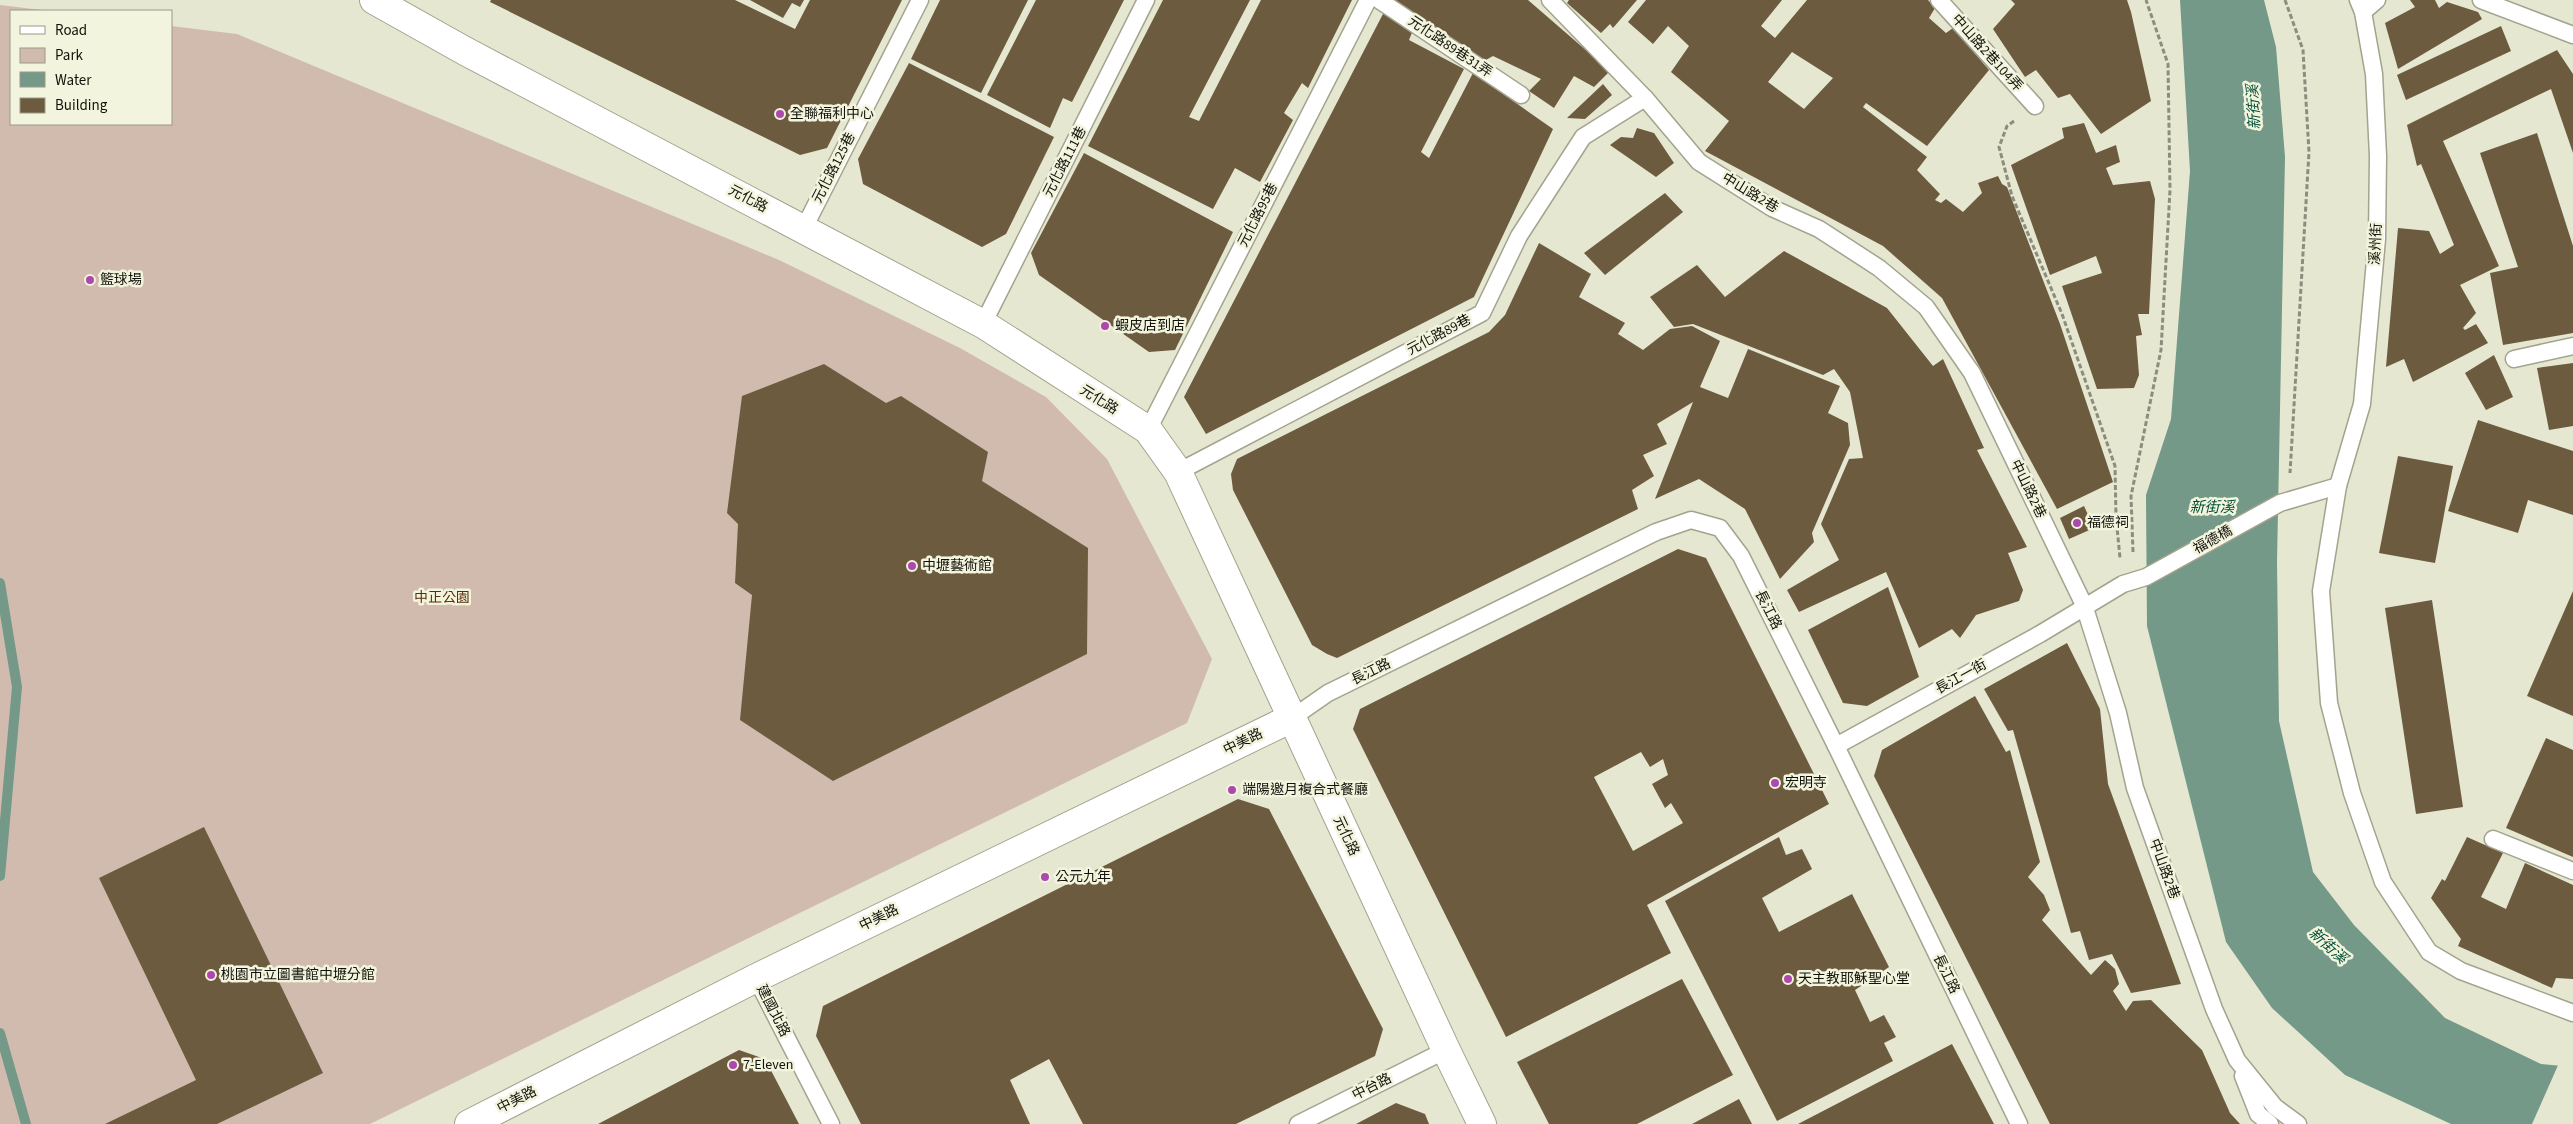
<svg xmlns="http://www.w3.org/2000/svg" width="2573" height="1124" viewBox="0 0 2573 1124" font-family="'Source Sans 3','Noto Sans TC',sans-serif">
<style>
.green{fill:#d1bbae}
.water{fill:#749988}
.pier{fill:#e6e7d0}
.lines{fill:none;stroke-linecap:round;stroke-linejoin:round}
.stream{stroke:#749988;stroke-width:10}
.building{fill:#6c5b3f;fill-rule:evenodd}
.service-casing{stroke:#a3a38e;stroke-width:19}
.minor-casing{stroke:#a3a38e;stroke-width:30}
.path{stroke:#8c8d7d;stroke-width:3;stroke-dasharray:5 2.5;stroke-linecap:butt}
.service{stroke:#fff;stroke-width:16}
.minor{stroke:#fff;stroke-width:28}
.poi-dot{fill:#ad49ae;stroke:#f3f4dd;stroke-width:2}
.labels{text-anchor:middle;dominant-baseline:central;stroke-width:5;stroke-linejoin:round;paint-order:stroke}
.street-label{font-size:14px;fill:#12120b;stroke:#f3f4dd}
.poi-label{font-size:14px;fill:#12120b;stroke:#f3f4dd;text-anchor:start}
.park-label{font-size:14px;fill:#592d0d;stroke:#f3f4dd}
.water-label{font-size:15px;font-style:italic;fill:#014d36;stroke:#f3f4dd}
</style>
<rect width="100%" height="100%" fill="#e6e7d0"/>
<!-- green -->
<path class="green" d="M 0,5 L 50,11 L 11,11 L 11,124 L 171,124 L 171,26 L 237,34 L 779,260 L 960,348 L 1046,397 L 1107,459 L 1212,659 L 1187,723 L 370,1124 L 0,1124 Z"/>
<!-- water -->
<path class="water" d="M 2180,0 L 2264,0 L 2276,47 L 2285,157 L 2277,562 L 2279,721 L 2313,872 L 2354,925 L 2445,1018 L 2541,1064 L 2573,1067 L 2573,1124 L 2451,1124 L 2345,1075 L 2272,1008 L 2226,942 L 2147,626 L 2146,495 L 2171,419 L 2190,171 Z"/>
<!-- pier -->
<path class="pier" d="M 2559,1063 L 2573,1065 L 2573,1124 L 2532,1124 Z"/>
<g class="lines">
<!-- stream -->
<g class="stream">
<path d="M 0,583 L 17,687 L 0,876"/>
<path d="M 0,1033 L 26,1124"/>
</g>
</g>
<!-- building -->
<g class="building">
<path d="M 491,0 L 735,0 L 795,29 L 810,0 L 902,0 L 827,148 L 800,155 L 490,2 Z"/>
<path d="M 750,0 L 804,0 L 800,7 L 792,3 L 783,18 Z"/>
<path d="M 940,0 L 1028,0 L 981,93 L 911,59 Z"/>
<path d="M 1036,0 L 1124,0 L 1072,102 L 1063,98 L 1050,128 L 987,95 Z"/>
<path d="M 1163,0 L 1250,0 L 1189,117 L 1199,121 L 1261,0 L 1352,0 L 1308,88 L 1302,83 L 1284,113 L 1293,120 L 1260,182 L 1235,168 L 1213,209 L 1088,146 Z"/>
<path d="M 1395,0 L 1528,0 L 1610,71 L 1594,87 L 1574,76 L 1554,108 L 1529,91 L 1541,79 L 1493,56 L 1484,61 Z"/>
<path d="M 1569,0 L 1637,0 L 1613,28 L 1610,24 L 1601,33 L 1567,3 Z"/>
<path d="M 1646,0 L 1782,0 L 1761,26 L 1775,38 L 1807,0 L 1928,0 L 1935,8 L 1929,18 L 1946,33 L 1953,28 L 1989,70 L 1927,146 L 1866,103 L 1863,107 L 1927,157 L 1917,170 L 1940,194 L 1935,200 L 1941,203 L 1946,199 L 1963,212 L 1982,193 L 1978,183 L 1998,176 L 2002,184 L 2007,187 L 2060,324 L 2113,482 L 2057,509 L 1942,298 L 1883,246 L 1705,151 L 1729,121 L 1671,72 L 1689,46 L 1668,26 L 1653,44 L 1628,22 ZM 1792,52 L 1833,78 L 1804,109 L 1768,82 Z"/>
<path d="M 2011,0 L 2127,0 L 2131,12 L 2151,101 L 2101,134 L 2070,94 L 2058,98 L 2036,70 L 2025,77 L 1993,29 L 2015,4 Z"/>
<path d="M 2410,0 L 2435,0 L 2439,8 L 2447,2 L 2478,12 L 2482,19 L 2398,69 L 2385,23 L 2415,7 Z"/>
<path d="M 1384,12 L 1413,30 L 1409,40 L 1464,69 L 1421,152 L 1429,158 L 1473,73 L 1553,129 L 1474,297 L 1206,434 L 1184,397 Z"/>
<path d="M 2501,26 L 2511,51 L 2406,100 L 2397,75 Z"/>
<path d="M 2557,50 L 2573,74 L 2573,153 L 2551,89 L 2443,141 L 2499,266 L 2460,285 L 2476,313 L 2463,328 L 2465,330 L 2476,324 L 2488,343 L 2413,382 L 2404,359 L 2386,367 L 2398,228 L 2429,231 L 2440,254 L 2454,245 L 2421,164 L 2417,166 L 2407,125 Z"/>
<path d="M 909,63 L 1054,137 L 1006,234 L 982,247 L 863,184 L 858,159 Z"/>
<path d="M 1603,84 L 1612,95 L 1585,119 L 1567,118 Z"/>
<path d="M 2084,123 L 2096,153 L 2116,145 L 2120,162 L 2106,168 L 2113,185 L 2150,181 L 2155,199 L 2149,314 L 2138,314 L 2142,335 L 2136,336 L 2139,375 L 2134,388 L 2097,389 L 2062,286 L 2102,273 L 2096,256 L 2050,275 L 2011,165 L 2064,138 L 2062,128 Z"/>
<path d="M 1637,128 L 1654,133 L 1674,163 L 1656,177 L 1610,145 L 1621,137 L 1633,138 Z"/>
<path d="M 2537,133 L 2573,246 L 2573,333 L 2503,345 L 2490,273 L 2518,267 L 2480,153 Z"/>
<path d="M 1084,153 L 1233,232 L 1175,350 L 1149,352 L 1039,275 L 1031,253 Z"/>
<path d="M 1665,193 L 1683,212 L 1605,275 L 1584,253 Z"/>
<path d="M 1539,243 L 1591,274 L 1579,297 L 1625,323 L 1618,334 L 1643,350 L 1670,329 L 1692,326 L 1720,341 L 1700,387 L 1728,398 L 1748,349 L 1840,386 L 1828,413 L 1848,423 L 1850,445 L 1812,533 L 1814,542 L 1780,579 L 1745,509 L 1699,479 L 1655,499 L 1693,402 L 1657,424 L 1667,444 L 1643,455 L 1654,476 L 1632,490 L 1638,509 L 1337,658 L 1327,654 L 1312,645 L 1233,490 L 1231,474 L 1237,459 L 1489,332 L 1505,315 Z"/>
<path d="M 1784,251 L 1887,308 L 1933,366 L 1943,359 L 1984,448 L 1977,450 L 2027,547 L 2008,553 L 2023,590 L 2019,601 L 1976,615 L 1960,638 L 1952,629 L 1919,648 L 1886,572 L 1799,612 L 1787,590 L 1839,560 L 1821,524 L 1849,459 L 1863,458 L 1850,392 L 1834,369 L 1823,375 L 1693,324 L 1674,327 L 1650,297 L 1697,265 L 1725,297 Z"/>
<path d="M 2494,355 L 2513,397 L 2486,410 L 2465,373 Z"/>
<path d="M 2573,363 L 2573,426 L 2549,430 L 2537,368 Z"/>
<path d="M 824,364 L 886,403 L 901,396 L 988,452 L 982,481 L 1088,548 L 1087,654 L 833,781 L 740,720 L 752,595 L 735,583 L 738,524 L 727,513 L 742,396 Z"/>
<path d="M 2478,420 L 2573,451 L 2573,515 L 2528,500 L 2518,533 L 2448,511 Z"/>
<path d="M 2398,456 L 2453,466 L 2435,563 L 2379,553 Z"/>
<path d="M 2084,506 L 2094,528 L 2069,539 L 2060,518 Z"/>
<path d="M 1678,549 L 1706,558 L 1829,804 L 1647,905 L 1671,953 L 1506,1037 L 1353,729 L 1360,709 ZM 1641,752 L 1650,767 L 1663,759 L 1668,775 L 1652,784 L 1665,808 L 1671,803 L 1683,823 L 1633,851 L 1594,777 Z"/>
<path d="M 1888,587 L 1919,677 L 1867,706 L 1843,703 L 1808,630 Z"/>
<path d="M 2573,591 L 2573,716 L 2527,696 Z"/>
<path d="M 2432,600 L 2463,807 L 2416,814 L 2385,608 Z"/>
<path d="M 2067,643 L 2100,709 L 2108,784 L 2181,984 L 2131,993 L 2112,954 L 2089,960 L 2080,931 L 2071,933 L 2013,730 L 2008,731 L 1984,689 Z"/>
<path d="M 1975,696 L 2006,752 L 2010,750 L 2040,862 L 2028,877 L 2044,895 L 2050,910 L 2042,920 L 2091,975 L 2105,960 L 2115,969 L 2119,984 L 2113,991 L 2126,1011 L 2133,1001 L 2151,1000 L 2202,1050 L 2230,1113 L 2240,1124 L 2050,1124 L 1874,776 L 1882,750 Z"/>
<path d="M 2546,738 L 2573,750 L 2573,857 L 2506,828 Z"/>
<path d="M 1238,799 L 1269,809 L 1383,1029 L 1375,1056 L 1236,1124 L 1083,1124 L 1049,1059 L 1010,1080 L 1030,1124 L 861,1124 L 816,1036 L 823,1006 Z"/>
<path d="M 204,827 L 323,1073 L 217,1124 L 105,1124 L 196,1080 L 99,878 Z"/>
<path d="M 1779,837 L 1786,855 L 1802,849 L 1812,869 L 1762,898 L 1779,932 L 1852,894 L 1889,967 L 1855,990 L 1870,1022 L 1884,1015 L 1896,1037 L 1884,1043 L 1893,1061 L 1777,1121 L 1665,901 Z"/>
<path d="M 2467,837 L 2503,853 L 2481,897 L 2506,909 L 2525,863 L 2573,885 L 2573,979 L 2556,978 L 2552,988 L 2458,946 L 2461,939 L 2431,898 L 2442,879 L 2445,881 Z"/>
<path d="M 1682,979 L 1733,1075 L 1637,1124 L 1549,1124 L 1517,1062 Z"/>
<path d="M 1952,1044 L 1994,1124 L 1798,1124 Z"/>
<path d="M 739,1050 L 765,1059 L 799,1124 L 598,1124 Z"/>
<path d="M 1739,1099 L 1752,1124 L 1692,1124 Z"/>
<path d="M 1396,1103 L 1425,1114 L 1429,1124 L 1356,1124 Z"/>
</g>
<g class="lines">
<!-- service casing -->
<g class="service-casing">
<g id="service">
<path d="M 1379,0 L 1521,95"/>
<path d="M 1550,0 L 1645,98 L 1699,162 L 1772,208 L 1819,229 L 1879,268 L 1926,307 L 1972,373 L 2084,605 L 2118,713 L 2135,788 L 2214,1009 L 2237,1060 L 2275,1107 L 2298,1124"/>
<path d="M 1939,0 L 2035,106"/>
<path d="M 2358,0 L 2363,12 L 2374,74 L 2378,156 L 2377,239 L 2362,404 L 2338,486 L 2321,591 L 2329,703 L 2352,793 L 2383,882 L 2429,952 L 2461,971 L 2573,1013"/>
<path d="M 2481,0 L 2573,35"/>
<path d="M 2363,12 L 2377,0"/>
<path d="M 803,230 L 920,0"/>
<path d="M 983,324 L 1146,0"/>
<path d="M 2514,359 L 2573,346"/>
<path d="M 1148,430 L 1368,0"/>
<path d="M 1178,472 L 1482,313 L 1519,236 L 1583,137 L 1645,98"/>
<path d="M 1292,718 L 1328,693 L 1656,532 L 1691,520 L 1720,528 L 1741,556 L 1836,746 L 2019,1124"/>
<path d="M 1836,746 L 2040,634 L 2123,584 L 2146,577 L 2280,503 L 2338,486"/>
<path d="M 2493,839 L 2573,871"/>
<path d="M 756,978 L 831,1124"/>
<path d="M 2243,1076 L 2258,1114 L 2270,1124"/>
<path d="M 1298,1124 L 1446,1050"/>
</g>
</g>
<!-- minor casing -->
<g class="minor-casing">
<g id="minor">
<path d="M 374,0 L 465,51 L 983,324 L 1148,430 L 1178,472 L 1446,1050 L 1482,1124"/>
<path d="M 469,1124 L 756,978 L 1292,718"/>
</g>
</g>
<!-- path -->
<g class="path">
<path d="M 2285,0 L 2303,50 L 2309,152 L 2290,473"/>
<path d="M 2014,121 L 2007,126 L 1999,147 L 2012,196 L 2062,314 L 2115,466 L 2116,517 L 2120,558"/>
<path d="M 2133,552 L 2131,496 L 2161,350 L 2170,190 L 2168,64 L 2146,0"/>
</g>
<!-- service -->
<use href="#service" class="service"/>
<!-- minor -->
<use href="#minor" class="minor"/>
</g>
<!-- markers -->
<g class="poi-dot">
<circle cx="780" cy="114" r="5"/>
<circle cx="90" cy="280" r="5"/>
<circle cx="1105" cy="326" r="5"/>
<circle cx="2077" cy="523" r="5"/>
<circle cx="912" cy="566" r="5"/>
<circle cx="1775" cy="783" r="5"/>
<circle cx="1232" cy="790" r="5"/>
<circle cx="1045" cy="877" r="5"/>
<circle cx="211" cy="975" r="5"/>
<circle cx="1788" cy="979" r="5"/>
<circle cx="733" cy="1065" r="5"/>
</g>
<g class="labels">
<!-- street labels -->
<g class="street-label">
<text transform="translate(1450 47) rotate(34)">元化路89巷31弄</text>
<text transform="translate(1987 53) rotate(48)">中山路2巷104弄</text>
<text transform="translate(1065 162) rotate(-63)">元化路111巷</text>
<text transform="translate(834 168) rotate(-63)">元化路125巷</text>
<text transform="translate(1750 193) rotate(31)">中山路2巷</text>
<text transform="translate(748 199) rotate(28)">元化路</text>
<text transform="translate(1258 215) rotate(-63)">元化路95巷</text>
<text transform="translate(2376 244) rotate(-87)">溪州街</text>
<text transform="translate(1439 335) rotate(-28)">元化路89巷</text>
<text transform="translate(1099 400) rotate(32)">元化路</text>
<text transform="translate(2028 489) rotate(64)">中山路2巷</text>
<text transform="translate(2213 540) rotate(-29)">福德橋</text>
<text transform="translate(1768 610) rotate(63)">長江路</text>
<text transform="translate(1371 672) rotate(-26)">長江路</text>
<text transform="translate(1961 677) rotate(-29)">長江一街</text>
<text transform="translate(1243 742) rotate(-26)">中美路</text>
<text transform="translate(1346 836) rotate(65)">元化路</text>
<text transform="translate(2164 869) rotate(70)">中山路2巷</text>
<text transform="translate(879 918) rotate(-26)">中美路</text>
<text transform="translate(1946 974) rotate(64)">長江路</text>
<text transform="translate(773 1011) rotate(63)">建國北路</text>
<text transform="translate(1372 1087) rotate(-27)">中台路</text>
<text transform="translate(517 1100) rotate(-27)">中美路</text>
</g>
<!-- poi labels -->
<g class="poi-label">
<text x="790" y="114">全聯福利中心</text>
<text x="100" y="280">籃球場</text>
<text x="1115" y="326">蝦皮店到店</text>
<text x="2087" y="523">福德祠</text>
<text x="922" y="566">中壢藝術館</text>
<text x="1785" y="783">宏明寺</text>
<text x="1242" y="790">端陽邀月複合式餐廳</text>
<text x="1055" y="877">公元九年</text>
<text x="221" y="975">桃園市立圖書館中壢分館</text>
<text x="1798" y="979">天主教耶穌聖心堂</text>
<text x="743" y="1065">7-Eleven</text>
</g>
<!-- park labels -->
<g class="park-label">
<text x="442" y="598">中正公園</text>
</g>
<!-- water labels -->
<g class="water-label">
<text transform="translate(2254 107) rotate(-93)">新街溪</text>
<text x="2212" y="507">新街溪</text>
<text transform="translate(2328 946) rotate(42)">新街溪</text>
</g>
</g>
<!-- legend -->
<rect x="10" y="10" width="162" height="115" fill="#f3f4dd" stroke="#999a89"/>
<rect x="20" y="26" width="25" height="8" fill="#ffffff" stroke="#999a89"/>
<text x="55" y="35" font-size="15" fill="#12120b">Road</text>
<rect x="20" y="48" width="25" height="15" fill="#d1bbae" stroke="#999a89"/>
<text x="55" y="60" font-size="15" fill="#12120b">Park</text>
<rect x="20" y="72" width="25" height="15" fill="#749988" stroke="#999a89"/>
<text x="55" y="85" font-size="15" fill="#12120b">Water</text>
<rect x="20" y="98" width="25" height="15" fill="#6c5b3f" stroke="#999a89"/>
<text x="55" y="110" font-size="15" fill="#12120b">Building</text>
</svg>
